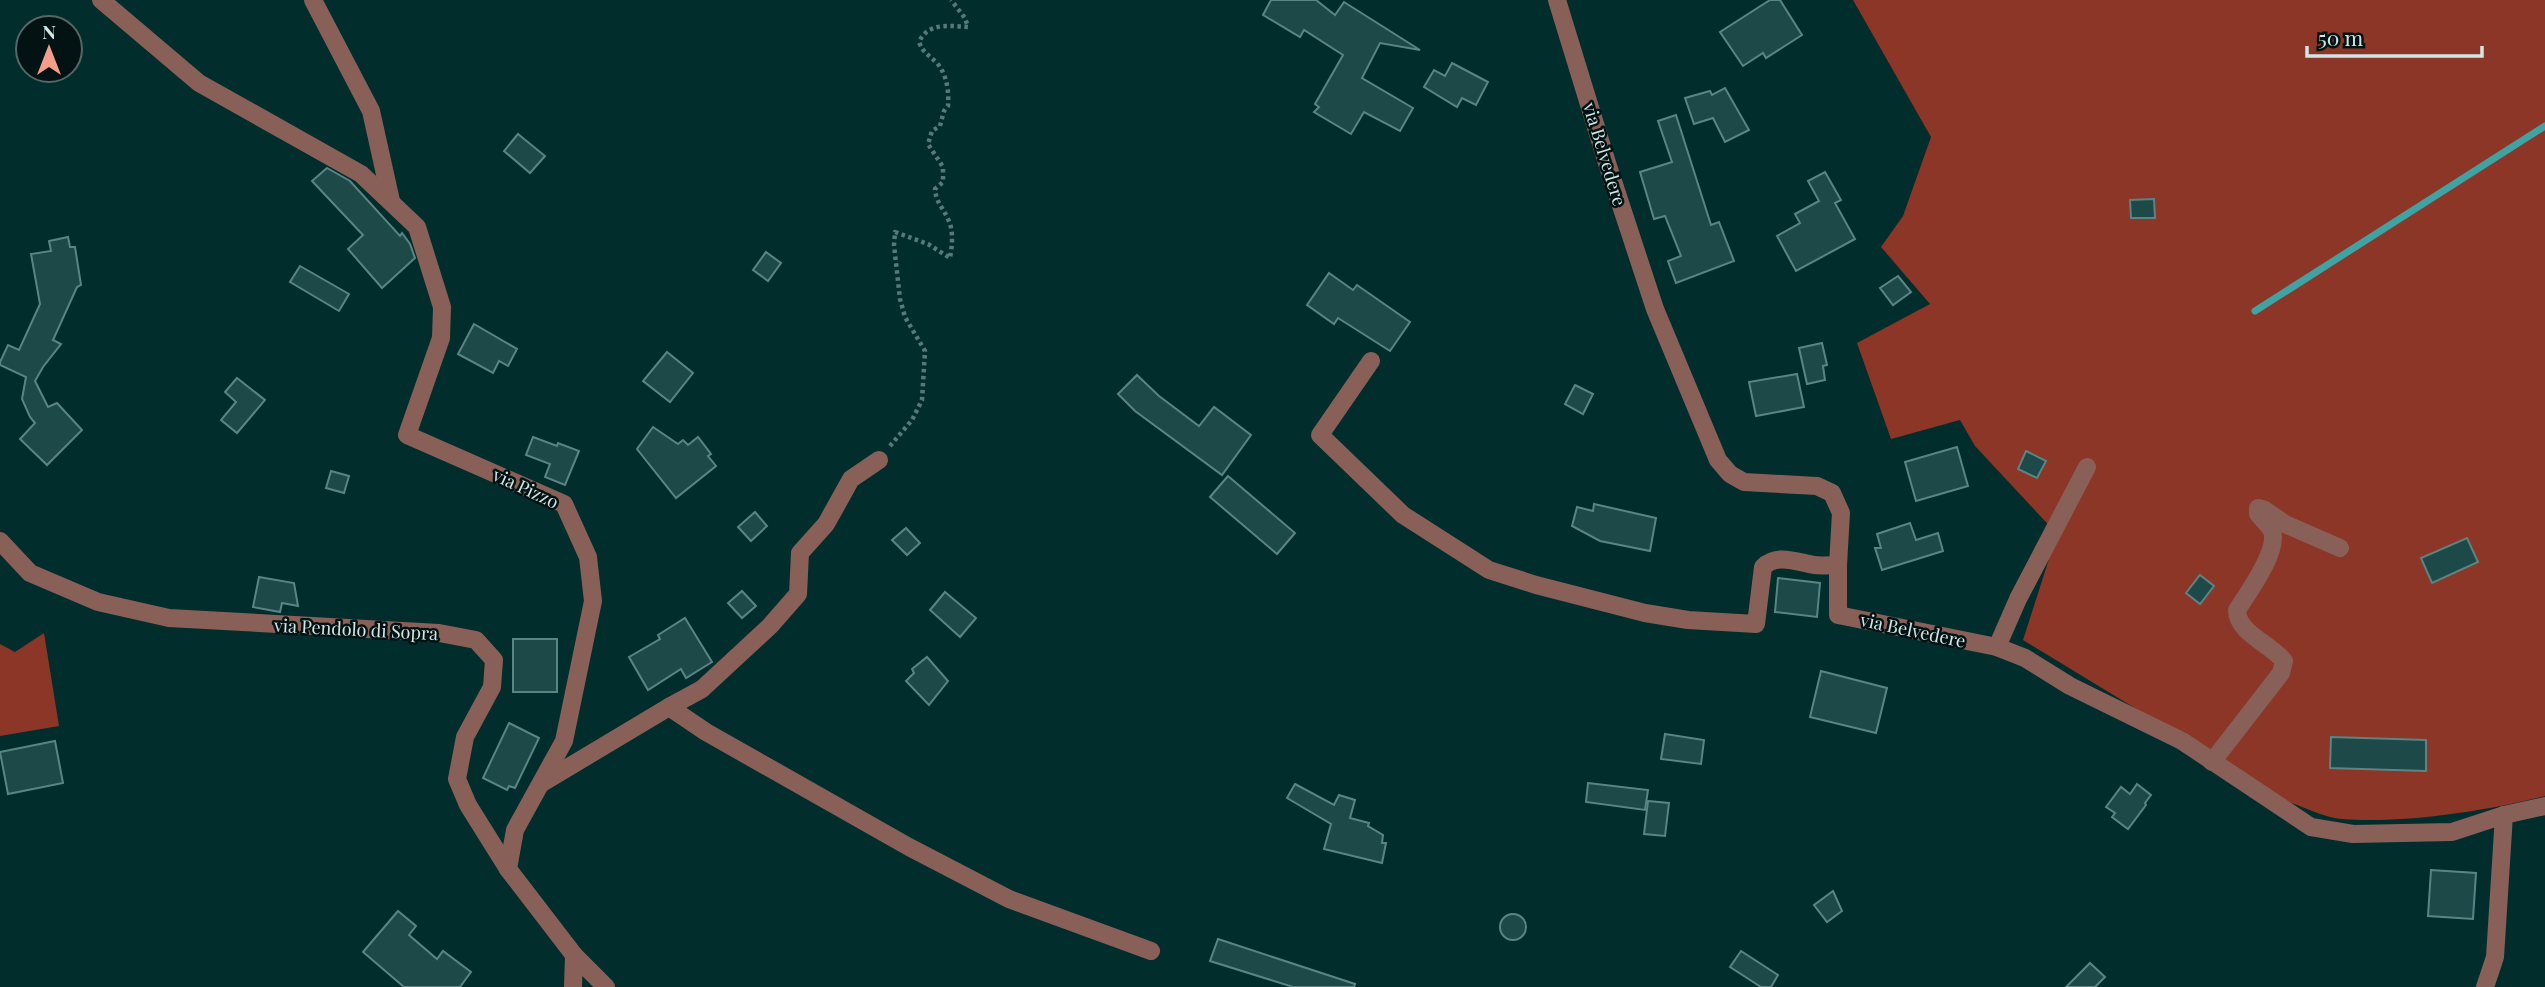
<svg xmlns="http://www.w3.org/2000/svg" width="2545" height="987" viewBox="0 0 2545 987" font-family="'Playfair Display',serif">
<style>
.forest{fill:#8b3626}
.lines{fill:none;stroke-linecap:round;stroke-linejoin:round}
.stream{stroke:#3fa2a3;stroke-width:7}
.building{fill:#1d4949;stroke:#5c8484;stroke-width:2}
.path{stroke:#577979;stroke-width:4.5;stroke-dasharray:3.5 3.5;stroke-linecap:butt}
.minor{stroke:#886058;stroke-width:18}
.labels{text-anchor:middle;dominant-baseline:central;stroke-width:5;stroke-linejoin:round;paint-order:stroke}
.street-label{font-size:18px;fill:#d1e6e6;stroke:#031212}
</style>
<rect width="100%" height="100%" fill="#012d2d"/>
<!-- forest -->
<g class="forest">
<path d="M 1853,0 L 2545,0 L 2545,796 C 2487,811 2402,824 2342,819 C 2325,818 2307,808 2291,803 L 2023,640 L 2057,534 L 1975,446 L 1960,420 L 1891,439 L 1857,343 L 1930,304 L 1881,247 L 1903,216 L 1931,137 Z"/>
<path d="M 44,633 L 59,726 L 0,736 L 0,644 L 15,652 Z"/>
</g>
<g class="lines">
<!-- stream -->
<path class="stream" d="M 2255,311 L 2545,126"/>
</g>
<!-- building -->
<g class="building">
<path d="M 1271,0 L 1316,0 L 1335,15 L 1344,2 L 1420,50 L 1380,43 L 1362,78 L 1413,108 L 1400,131 L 1364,112 L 1351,134 L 1314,112 L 1319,107 L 1315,104 L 1343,55 L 1304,30 L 1300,37 L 1263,15 Z"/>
<path d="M 1770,0 L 1780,0 L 1802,35 L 1766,58 L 1763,53 L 1743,66 L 1720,32 Z"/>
<path d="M 1452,63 L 1488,82 L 1476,105 L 1462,98 L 1457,107 L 1424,87 L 1434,70 L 1445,76 Z"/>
<path d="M 1725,88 L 1749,130 L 1725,142 L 1713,118 L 1694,124 L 1685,98 L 1710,91 L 1712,95 Z"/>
<path d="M 1676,115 L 1711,225 L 1719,222 L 1734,261 L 1676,283 L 1668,261 L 1681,256 L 1665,216 L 1654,219 L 1640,172 L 1672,162 L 1658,121 Z"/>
<path d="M 518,134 L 545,156 L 530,173 L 504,151 Z"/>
<path d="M 327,168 L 350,181 L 400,236 L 402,233 L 410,244 L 415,258 L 382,288 L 348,249 L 363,235 L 312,181 Z"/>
<path d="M 1825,172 L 1841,200 L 1835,203 L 1855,239 L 1796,271 L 1777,236 L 1800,223 L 1795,214 L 1819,201 L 1808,181 Z"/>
<path d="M 2154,199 L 2155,218 L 2131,218 L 2130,200 Z"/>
<path d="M 68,237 L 70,247 L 75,247 L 81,285 L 77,287 L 53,340 L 61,344 L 43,367 L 35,381 L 48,407 L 57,403 L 82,430 L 47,465 L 20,439 L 35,423 L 30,417 L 22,399 L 26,377 L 0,365 L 0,362 L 8,345 L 19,350 L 40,304 L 31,254 L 51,251 L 49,241 Z"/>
<path d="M 766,252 L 781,263 L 768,281 L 753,270 Z"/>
<path d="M 300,266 L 349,294 L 339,311 L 290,282 Z"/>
<path d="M 1329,273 L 1353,290 L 1357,285 L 1410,322 L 1390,351 L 1338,318 L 1334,324 L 1307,305 Z"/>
<path d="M 1898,276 L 1911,292 L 1893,305 L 1880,288 Z"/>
<path d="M 474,324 L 517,349 L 508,366 L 499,361 L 493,373 L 458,354 Z"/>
<path d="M 1822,343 L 1827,365 L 1823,366 L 1825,380 L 1807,384 L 1799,348 Z"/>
<path d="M 667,352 L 693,373 L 670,402 L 643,381 Z"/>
<path d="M 1797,374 L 1804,407 L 1756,416 L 1749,382 Z"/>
<path d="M 1137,375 L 1159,396 L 1199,426 L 1214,407 L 1251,435 L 1222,475 L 1135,411 L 1118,394 Z"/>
<path d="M 237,378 L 265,400 L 237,433 L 221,420 L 236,402 L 225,392 Z"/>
<path d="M 1575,385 L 1593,394 L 1583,414 L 1565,404 Z"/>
<path d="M 653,427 L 678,444 L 683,440 L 688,445 L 698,437 L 711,454 L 708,456 L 716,466 L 676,498 L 637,449 Z"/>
<path d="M 533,437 L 557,446 L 558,443 L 579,451 L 565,485 L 545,477 L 550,464 L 526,455 Z"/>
<path d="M 1957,447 L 1968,486 L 1916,501 L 1905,462 Z"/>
<path d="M 2026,451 L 2046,461 L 2037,478 L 2018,469 Z"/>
<path d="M 331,471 L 349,476 L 344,493 L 326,488 Z"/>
<path d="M 1228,476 L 1295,533 L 1277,554 L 1210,497 Z"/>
<path d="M 1594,504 L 1656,518 L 1650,551 L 1600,541 L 1572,526 L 1577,507 L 1593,511 Z"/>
<path d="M 755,512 L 767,526 L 751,541 L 738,527 Z"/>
<path d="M 1910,523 L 1916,540 L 1938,533 L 1943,551 L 1882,570 L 1875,548 L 1881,548 L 1877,534 Z"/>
<path d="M 906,528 L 920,543 L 907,555 L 892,540 Z"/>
<path d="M 2467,538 L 2478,562 L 2432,583 L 2421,558 Z"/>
<path d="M 2200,575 L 2214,586 L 2200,604 L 2186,593 Z"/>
<path d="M 259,577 L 294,583 L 298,606 L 282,603 L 280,612 L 253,607 Z"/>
<path d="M 1778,578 L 1820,583 L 1817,617 L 1775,612 Z"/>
<path d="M 742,591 L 756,606 L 742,618 L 728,603 Z"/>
<path d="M 945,592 L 976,618 L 960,637 L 930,610 Z"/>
<path d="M 685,618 L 712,662 L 686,678 L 681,669 L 648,690 L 629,657 L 660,639 L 658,635 Z"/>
<rect x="513" y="639" width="44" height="53"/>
<path d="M 927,657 L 948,681 L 929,705 L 906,681 L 914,673 L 912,669 Z"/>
<path d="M 1821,671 L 1887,688 L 1876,733 L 1810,717 Z"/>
<path d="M 509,723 L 539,738 L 515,788 L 509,786 L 507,790 L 483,778 Z"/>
<path d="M 1665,734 L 1704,740 L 1701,764 L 1661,759 Z"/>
<path d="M 2331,737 L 2426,740 L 2426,771 L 2330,768 Z"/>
<path d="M 55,741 L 63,783 L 8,794 L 0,752 Z"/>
<path d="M 1588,783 L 1648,790 L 1645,810 L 1586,802 Z"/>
<path d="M 1295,784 L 1334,805 L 1339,795 L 1355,800 L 1350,818 L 1369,823 L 1368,826 L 1383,835 L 1382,843 L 1386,843 L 1382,863 L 1324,849 L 1331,824 L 1287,798 Z"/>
<path d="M 2137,784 L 2151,795 L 2145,803 L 2146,805 L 2128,829 L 2112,817 L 2115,813 L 2106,807 L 2121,787 L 2130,794 Z"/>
<path d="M 1648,801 L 1669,803 L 1665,836 L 1644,834 Z"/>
<path d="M 2431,870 L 2476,873 L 2473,919 L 2428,916 Z"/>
<path d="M 1833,891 L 1842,911 L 1827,922 L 1814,905 Z"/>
<path d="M 398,911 L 416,926 L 409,935 L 437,959 L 443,951 L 471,972 L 460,987 L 404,987 L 363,952 Z"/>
<circle cx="1513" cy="927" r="13"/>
<path d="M 1218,939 L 1355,984 L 1354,987 L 1293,987 L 1210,961 Z"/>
<path d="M 1741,951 L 1778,975 L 1771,987 L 1761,987 L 1730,967 Z"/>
<path d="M 2090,963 L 2105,977 L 2095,987 L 2066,987 Z"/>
</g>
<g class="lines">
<!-- path -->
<path class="path" d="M 890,446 L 912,420 L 922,400 L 925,351 L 905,317 L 900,299 L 894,245 L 895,232 L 928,244 L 950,258 C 952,246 954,231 948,219 C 943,208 936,202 935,189 L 943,182 L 943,167 L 928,144 L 932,131 L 940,126 L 944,111 L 948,106 C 949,91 947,75 937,63 C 929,55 923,53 919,42 C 928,22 949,26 968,27 L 965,18 L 951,0"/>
<!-- minor -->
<g class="minor">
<path d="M 101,0 L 199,83 L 361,174 L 417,227 L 442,307 L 441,338 L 407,435 L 564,504 L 588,557 L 593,601 L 564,741 L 515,830 L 508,869"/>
<path d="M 313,0 L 371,111 L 391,201"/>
<path d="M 1557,0 L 1607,163 L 1655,309 L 1718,460 L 1730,474 L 1744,482 L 1817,486 L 1832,493 L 1841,513 L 1838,565 L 1838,615 L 1997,647 L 2025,658 L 2070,686 L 2182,741 L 2311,827 L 2353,834 L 2452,832 L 2504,815 L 2545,806"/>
<path d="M 1371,361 L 1320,435 L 1403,515 L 1489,570 L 1536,585 L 1645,613 L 1688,620 L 1756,624 L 1763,567 C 1777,553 1797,562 1814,565 C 1822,566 1830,565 1838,565"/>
<path d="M 0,541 L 30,573 L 98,602 L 169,618 L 439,633 L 476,640 L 494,660 L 492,687 L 465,737 L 457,779 L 468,805 L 508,869 L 574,955 L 573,987"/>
<path d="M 1997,647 L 2018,599 L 2087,467"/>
<path d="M 669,707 L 702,689 L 770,626 L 798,594 L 800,553 L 826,524 L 851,479 L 879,460"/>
<path d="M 2212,762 L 2281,673 L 2284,661 C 2271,644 2237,633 2237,610 C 2248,593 2279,551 2272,531 C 2269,525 2262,519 2258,514 L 2258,508 L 2265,510 L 2285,524 L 2340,548"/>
<path d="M 542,783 L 669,707 L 706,732 L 909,847 L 1009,899 L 1151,951"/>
<path d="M 574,955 L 606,987"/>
<path d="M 2485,987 L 2495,957 L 2504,815"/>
</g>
</g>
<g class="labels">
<!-- street labels -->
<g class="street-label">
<text transform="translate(1605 154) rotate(73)">via Belvedere</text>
<text transform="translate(526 488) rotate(25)">via Pizzo</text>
<text transform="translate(356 629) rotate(3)">via Pendolo di Sopra</text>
<text transform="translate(1913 630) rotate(12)">via Belvedere</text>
</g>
</g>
<!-- north arrow -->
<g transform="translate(49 49)"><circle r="33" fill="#031212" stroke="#556767" stroke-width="2"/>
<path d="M0-5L12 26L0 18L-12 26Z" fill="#f49d8b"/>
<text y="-10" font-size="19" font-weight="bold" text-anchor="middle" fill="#d1e6e6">N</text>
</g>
<!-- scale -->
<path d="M2307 46v10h175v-10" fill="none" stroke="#d1e6e6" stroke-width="3.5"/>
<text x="2318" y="46" font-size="21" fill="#d1e6e6" stroke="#031212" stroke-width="5" paint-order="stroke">50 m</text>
</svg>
